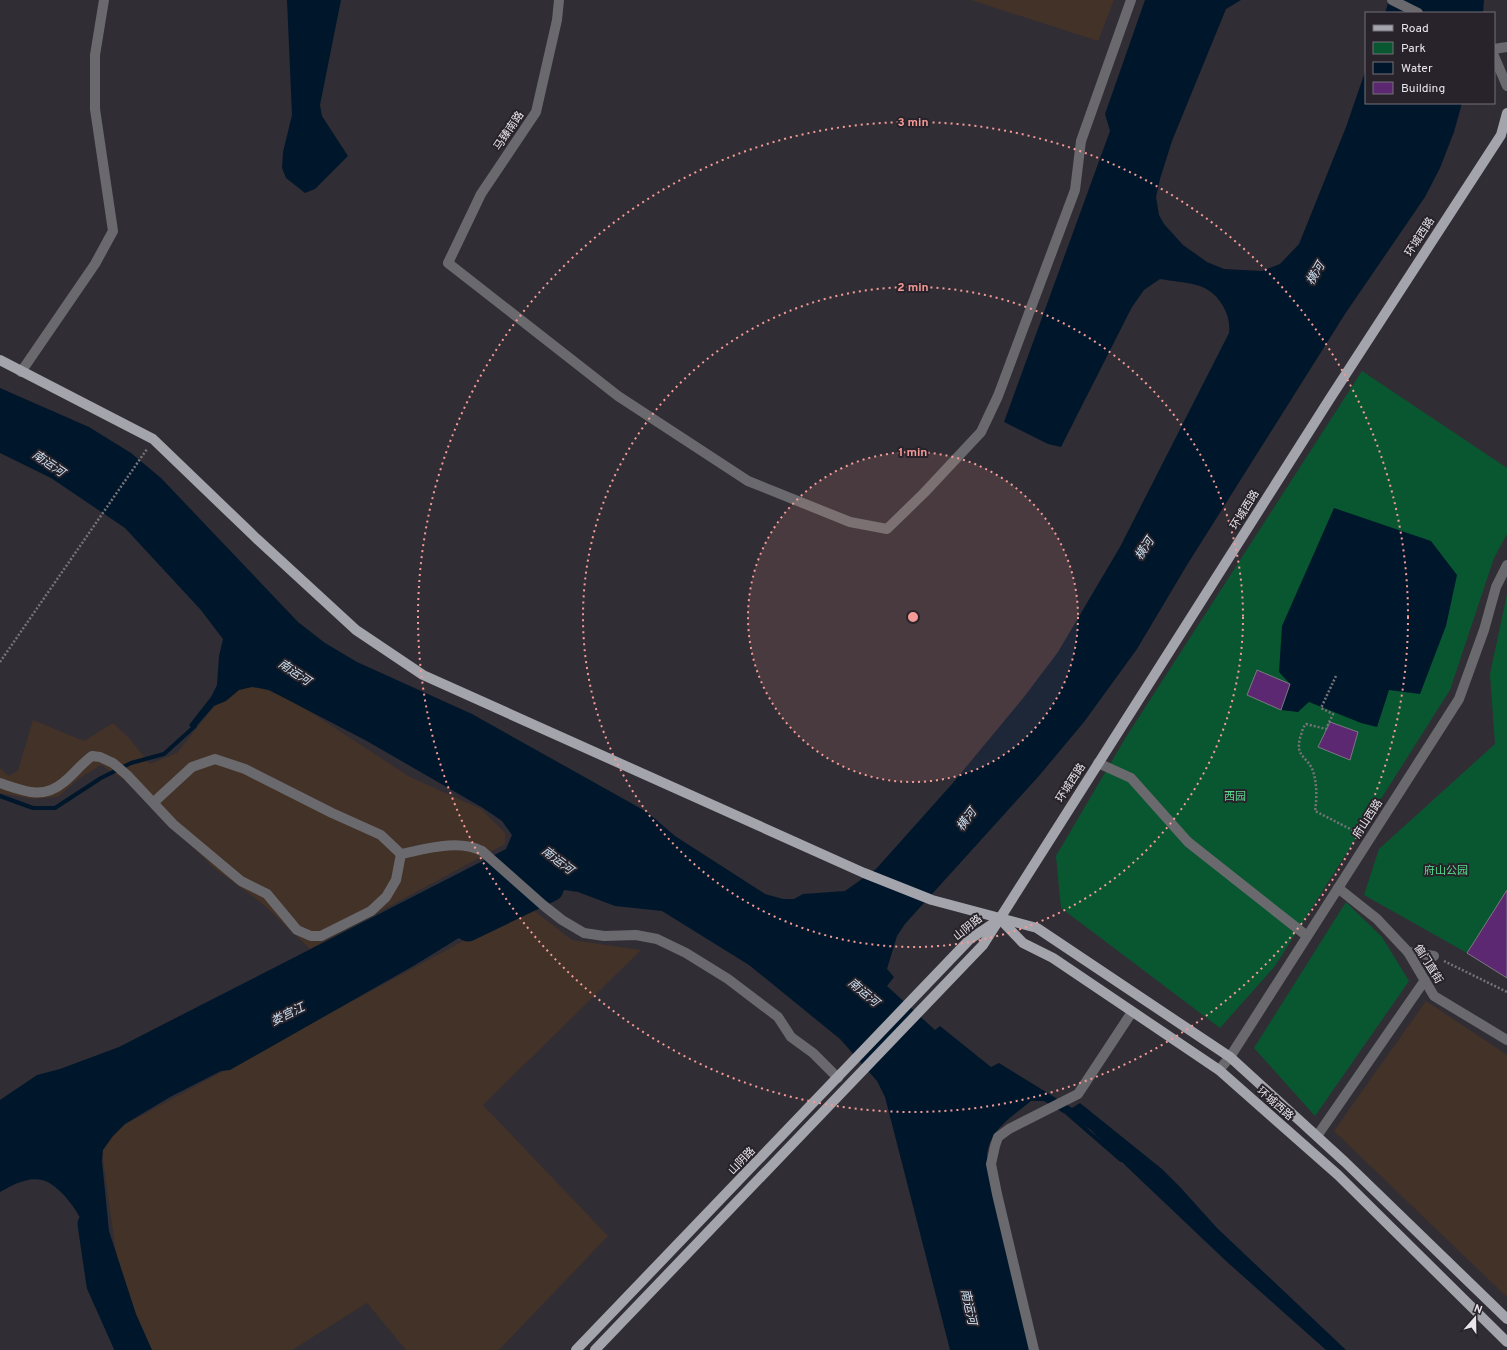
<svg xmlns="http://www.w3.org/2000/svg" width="1507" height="1350" viewBox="0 0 1507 1350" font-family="Overpass,'Noto Sans SC',sans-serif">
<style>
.commercial{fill:#433227}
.green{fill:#095730}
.water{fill:#00172b}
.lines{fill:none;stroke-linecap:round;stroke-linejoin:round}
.stream{stroke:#00172b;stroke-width:4}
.river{stroke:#00172b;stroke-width:25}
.building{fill:#5c2871;stroke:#7d7880}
.path{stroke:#767379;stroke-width:2.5;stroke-dasharray:2 2;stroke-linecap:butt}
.minor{stroke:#6a6a6e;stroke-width:10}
.major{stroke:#a4a4ac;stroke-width:10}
.ring{fill:none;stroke:#f59b97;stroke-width:2;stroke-dasharray:2 4}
.labels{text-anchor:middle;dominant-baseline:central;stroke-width:4;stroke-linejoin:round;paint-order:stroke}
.street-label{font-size:11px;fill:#e9e6eb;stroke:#28232a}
.park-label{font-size:11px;fill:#5add90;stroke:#28232a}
.water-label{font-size:12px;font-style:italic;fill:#cce0f1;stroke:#28232a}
.centre{fill:#f59b97;stroke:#28232a;stroke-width:2}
.ring-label{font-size:12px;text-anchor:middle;font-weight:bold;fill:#f59b97;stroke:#28232a;stroke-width:4;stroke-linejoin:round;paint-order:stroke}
</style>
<rect width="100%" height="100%" fill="#312d34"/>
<!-- commercial -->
<g class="commercial">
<path d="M 971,0 L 1114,0 L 1098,41 Z"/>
<path d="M 245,680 L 298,704 L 410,777 L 481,809 L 505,833 L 505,844 L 310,949 L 263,904 L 214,868 L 126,781 L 101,765 L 80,778 L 58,797 L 32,799 L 0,793 L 0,768 L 9,776 L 18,770 L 33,720 L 84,741 L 113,723 L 129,738 L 150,764 L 177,753 L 221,698 Z"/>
<path d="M 528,906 L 572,940 L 641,950 L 483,1105 L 608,1236 L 499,1350 L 406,1350 L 367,1303 L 292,1350 L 149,1350 L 121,1289 L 100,1138 Z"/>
<path d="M 1426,1001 L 1507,1055 L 1507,1297 L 1334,1131 Z"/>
</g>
<!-- green -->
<g class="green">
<path d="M 1362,371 L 1507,468 L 1507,534 L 1494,558 L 1450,690 L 1275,966 L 1220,1028 L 1061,908 L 1056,856 L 1126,737 Z"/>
<path d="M 1507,594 L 1507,890 L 1467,953 L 1364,895 L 1379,849 L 1495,744 L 1490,674 Z"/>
<path d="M 1346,902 L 1382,937 L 1409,981 L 1315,1116 L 1254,1048 Z"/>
</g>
<!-- water -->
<g class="water">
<path d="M 287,0 L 341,0 L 320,105 L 322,116 L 348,156 L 315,189 L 305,193 L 286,178 L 282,168 L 283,152 L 292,115 Z"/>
<path d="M 1145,0 L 1241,0 L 1226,9 L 1172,141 L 1160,179 L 1156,197 L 1159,215 L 1164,224 L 1183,245 L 1207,262 L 1224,269 L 1262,271 L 1280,264 L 1299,244 L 1346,127 L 1366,69 L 1366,103 L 1462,103 L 1454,132 L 1440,168 L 1425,197 L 1345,314 L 1187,565 L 1137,649 L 1084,722 L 1038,777 L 905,924 L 897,936 L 887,969 L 894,977 L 887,986 L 935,1030 L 940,1026 L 991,1067 L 999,1063 L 1072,1108 L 1080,1103 L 1162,1169 L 1181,1188 L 1217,1228 L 1346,1350 L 1326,1350 L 1226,1261 L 1127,1167 L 1091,1130 L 1044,1101 L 1031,1101 C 1012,1117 990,1129 987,1155 L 1010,1268 L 1030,1350 L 950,1350 L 885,1097 L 877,1081 L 840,1039 L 749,965 L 662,911 L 615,906 L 578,892 L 565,890 L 525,907 L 519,901 L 415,965 L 230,1070 L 221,1071 L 170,1097 L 125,1124 L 113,1136 L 103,1150 L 102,1161 L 109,1231 L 136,1314 L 152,1350 L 128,1350 C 113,1306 99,1258 79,1216 C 73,1205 62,1191 51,1184 C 34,1173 16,1183 0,1192 L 0,1100 L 37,1075 L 60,1069 L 119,1047 L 506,849 L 512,835 L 502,821 L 483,808 L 365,740 L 269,690 L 252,687 L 239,690 L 226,701 L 214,706 L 193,730 L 189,725 L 211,697 L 217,685 L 219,656 L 223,639 L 200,609 L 125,528 L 51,478 L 0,453 L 0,388 L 89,427 L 131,453 L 161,478 L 298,622 L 325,643 L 357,662 L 472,714 L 647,812 L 675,836 L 765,894 L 783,899 L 794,899 L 803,894 L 845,891 L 876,869 L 952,784 L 1024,697 L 1058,652 L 1120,547 L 1229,333 C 1230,323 1228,315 1223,306 C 1208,280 1185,284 1160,279 L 1144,290 L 1132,307 L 1061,447 L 1048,444 L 1004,422 L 1110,131 L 1105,114 Z"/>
<path d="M 1389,0 L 1484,0 L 1483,13 L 1385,13 Z"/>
<path d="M 1334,508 L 1431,541 L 1457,575 L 1446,626 L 1420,694 L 1389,690 L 1377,727 L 1361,723 L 1309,702 L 1298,712 L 1281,710 L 1290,684 L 1279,672 L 1282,626 Z"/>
</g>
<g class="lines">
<!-- stream -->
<g class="stream">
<path d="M 0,796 L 33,808 L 55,808 L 101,778 L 131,763 L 164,754 L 195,726"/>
<path d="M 1068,1114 L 1121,1160"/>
</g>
<!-- river -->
<g class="river">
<path d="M 468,929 L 551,889"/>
<path d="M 90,1224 L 99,1285 L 128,1350"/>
</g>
</g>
<!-- building -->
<g class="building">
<path d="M 1257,670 L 1290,684 L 1281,710 L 1247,695 Z"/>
<path d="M 1330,722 L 1358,732 L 1350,760 L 1318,747 Z"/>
<path d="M 1507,890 L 1507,978 L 1467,953 Z"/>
</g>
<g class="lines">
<!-- path -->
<g class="path">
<path d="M 0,662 L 147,449"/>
<path d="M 1336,676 L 1321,708 L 1333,714 L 1326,729 L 1306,724 C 1302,728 1302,733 1300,738 C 1295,757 1308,757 1313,771 C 1317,784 1317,798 1315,811 L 1360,834"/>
<path d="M 1444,961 L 1507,992"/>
</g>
<!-- minor -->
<g class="minor">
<path d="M 559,0 L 557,20 L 536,112 L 481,194 L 448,263 L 618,396 L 748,481 L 850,522 L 887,529 L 924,493 L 981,432 L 998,396 L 1075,190 L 1081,141 L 1131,0"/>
<path d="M 1392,0 L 1418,13"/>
<path d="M 1494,49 L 1507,47"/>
<path d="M 1494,56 L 1507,86"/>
<path d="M 21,372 L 95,264 L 113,231 L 95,109 L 95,55 L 104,0"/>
<path d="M 1098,763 L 1131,778 L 1188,842 L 1307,936"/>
<path d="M 0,783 C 24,791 43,800 64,782 C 74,774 81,764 92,756 L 100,757 L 113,763 L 127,775 L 173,824 L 241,881 L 267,894 L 297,930 L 311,936 L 321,936 L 371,911 L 386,897 L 396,880 L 401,854"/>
<path d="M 154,802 L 192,767 L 215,759 L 245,769 L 332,813 L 381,835 L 401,854 C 426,849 458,839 482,851 L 543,905 L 562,920 L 584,933 L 604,936 L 636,935 L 657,939 L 686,953 L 728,979 L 778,1017 L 791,1037 L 813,1053 L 838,1078"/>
<path d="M 1338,888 L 1377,919 L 1408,952 L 1434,996 L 1507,1040"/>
<path d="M 1408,952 L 1434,956"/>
<path d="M 1219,1070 L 1230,1057 L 1459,699 L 1484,630 L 1496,587 L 1507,565"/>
<path d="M 1317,1136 L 1425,980"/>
<path d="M 1034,1350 L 997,1194 L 991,1164 L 995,1146 L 998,1137 L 1009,1129 L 1078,1094 L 1132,1012"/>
</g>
<!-- major -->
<g class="major">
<path d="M 0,360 L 153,439 L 257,539 L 356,630 L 423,675 L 864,873 L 932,900 L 1037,928 L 1230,1057 L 1345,1162 L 1507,1319"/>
<path d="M 1000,919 L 1023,943 L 1053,958 L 1219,1070 L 1338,1175 L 1507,1342"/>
<path d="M 576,1350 L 970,939 L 997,921"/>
<path d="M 595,1350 L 983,945 L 1329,400 L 1501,135 L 1507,113"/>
</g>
</g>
<!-- distance rings -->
<circle cx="913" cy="617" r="165" fill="#f59b97" fill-opacity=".12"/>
<g class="ring">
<circle cx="913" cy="617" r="165"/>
<circle cx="913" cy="617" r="330"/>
<circle cx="913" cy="617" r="495"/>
</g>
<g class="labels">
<!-- street labels -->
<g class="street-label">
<text transform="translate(509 131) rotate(-56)">马臻南路</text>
<text transform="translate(1420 237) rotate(-57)">环城西路</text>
<text transform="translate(1245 510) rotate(-58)">环城西路</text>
<text transform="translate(1071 783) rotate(-57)">环城西路</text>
<text transform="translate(1368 819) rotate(-57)">府山西路</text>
<text transform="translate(968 928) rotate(-39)">山阴路</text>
<text transform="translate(1428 964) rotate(58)">偏门直街</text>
<text transform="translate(1275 1104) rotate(41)">环城西路</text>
<text transform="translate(742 1161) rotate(-46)">山阴路</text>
</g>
<!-- park labels -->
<g class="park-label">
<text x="1235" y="797">西园</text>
<text x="1446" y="871">府山公园</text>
</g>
<!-- water labels -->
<g class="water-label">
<text transform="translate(1316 274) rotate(-59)">横河</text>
<text transform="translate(48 464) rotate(35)">南运河</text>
<text transform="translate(1145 549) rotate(-57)">横河</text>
<text transform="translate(294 673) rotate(34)">南运河</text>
<text transform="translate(967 820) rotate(-54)">横河</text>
<text transform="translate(557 861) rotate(38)">南运河</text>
<text transform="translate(863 993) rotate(40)">南运河</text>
<text transform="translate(288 1015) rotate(-26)">娄宫江</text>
<text transform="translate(968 1307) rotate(78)">南运河</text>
</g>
</g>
<circle cx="913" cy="617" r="6" class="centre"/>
<g class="ring-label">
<text x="913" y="126">3 min</text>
<text x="913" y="291">2 min</text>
<text x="913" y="456">1 min</text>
</g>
<!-- legend -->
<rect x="1365" y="12" width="130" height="92" fill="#28232a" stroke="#757177"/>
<rect x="1373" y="25" width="20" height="6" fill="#a4a4ac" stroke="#757177"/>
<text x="1401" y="32" font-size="12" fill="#e9e6eb">Road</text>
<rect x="1373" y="42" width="20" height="12" fill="#095730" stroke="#757177"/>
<text x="1401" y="52" font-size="12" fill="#e9e6eb">Park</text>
<rect x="1373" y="62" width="20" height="12" fill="#00172b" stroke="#757177"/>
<text x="1401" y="72" font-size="12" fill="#e9e6eb">Water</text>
<rect x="1373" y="82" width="20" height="12" fill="#5c2871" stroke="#757177"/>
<text x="1401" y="92" font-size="12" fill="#e9e6eb">Building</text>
<!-- north arrow -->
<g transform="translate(1475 1318) rotate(20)" stroke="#28232a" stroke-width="3" paint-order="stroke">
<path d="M0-3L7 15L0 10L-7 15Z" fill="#e9e6eb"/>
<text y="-6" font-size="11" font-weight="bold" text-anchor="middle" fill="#e9e6eb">N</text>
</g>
</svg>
